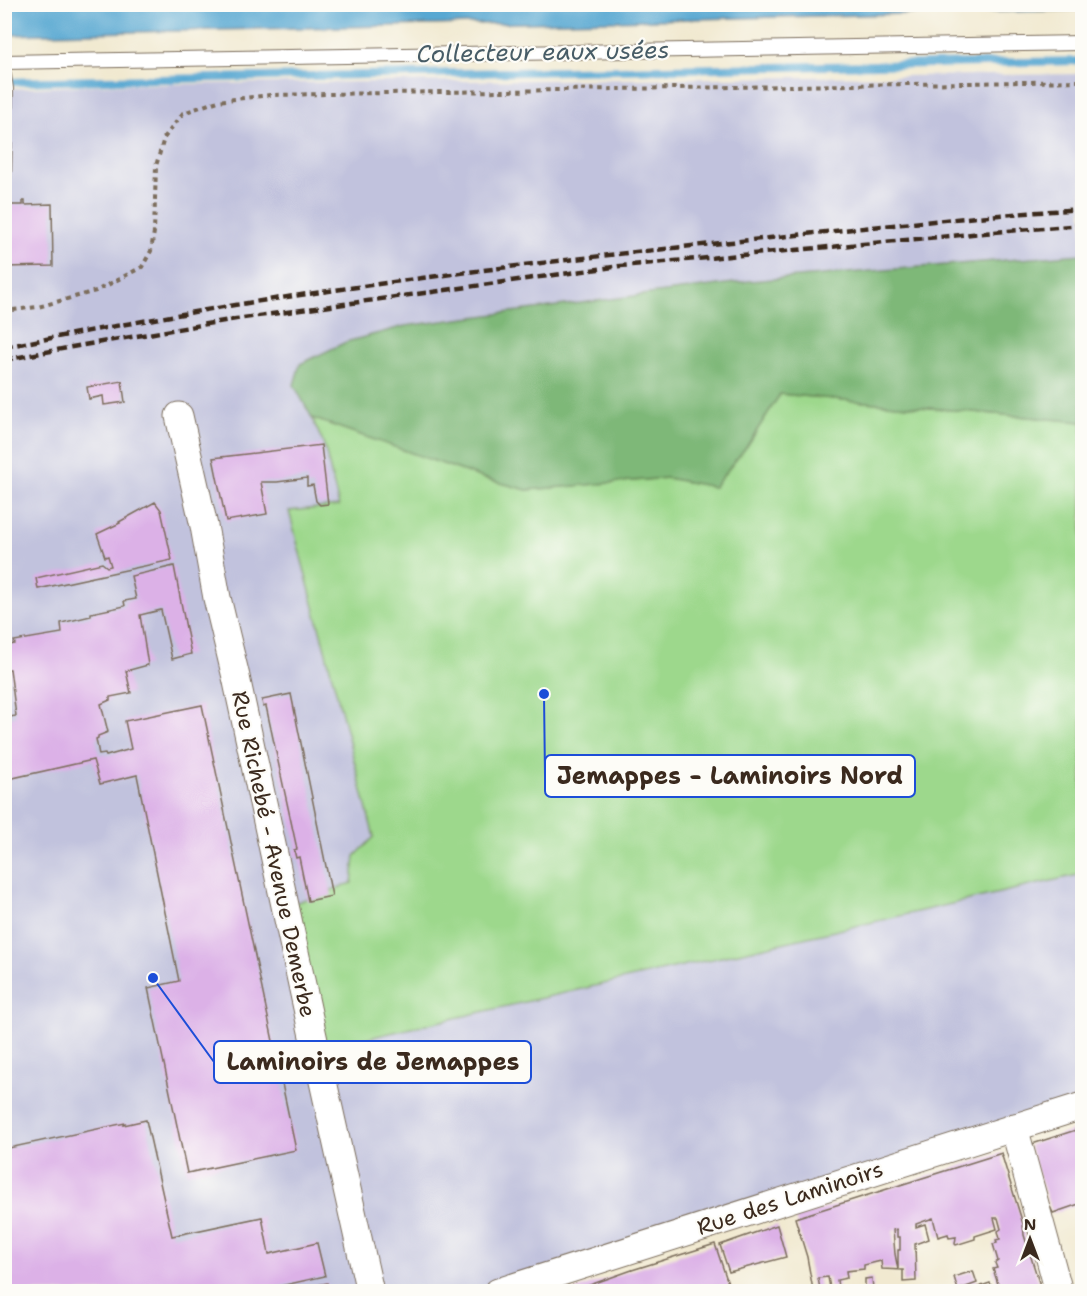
<svg xmlns="http://www.w3.org/2000/svg" width="1087" height="1296" viewBox="0 0 1087 1296" font-family="'Shantell Sans',sans-serif">
<style>
.industrial{fill:#c1c2dd}
.green{fill:#9dd88c;stroke:#6c8155;stroke-width:1.5}
.forest{fill:#7eb878;stroke:#5c714b;stroke-width:1.5}
.water{fill:#58a8d2;stroke:#4a6978;stroke-width:1.5}
.lines{fill:none;stroke-linecap:round;stroke-linejoin:round}
.stream{stroke:#58a8d2;stroke-width:8}
.building{fill:#dcb1e7;fill-rule:evenodd}
.lane-casing{stroke:#7b6d5c;stroke-width:16}
.street-casing{stroke:#7b6d5c;stroke-width:29}
.path{stroke:#7b6d5c;stroke-width:4;stroke-dasharray:4.5 4.5;stroke-linecap:butt}
.lane{stroke:#fff;stroke-width:14}
.street{stroke:#fff;stroke-width:27}
.rail{stroke:#3b2a1e;stroke-width:4.5;stroke-dasharray:9 4.5;stroke-linecap:butt}
.labels{text-anchor:middle;dominant-baseline:central;stroke-width:4.5;stroke-linejoin:round;paint-order:stroke}
.street-label{font-size:22px;fill:#3b2a1e;stroke:#fdfcf7}
.water-label{font-size:24px;font-style:italic;fill:#475c66;stroke:#fdfcf7}
.leader{fill:none;stroke:#1d4ed8;stroke-width:2}
.callout-dot{fill:#1d4ed8;stroke:#fdfcf7;stroke-width:2}
.callout{fill:#fdfcf7;stroke:#1d4ed8;stroke-width:2}
.callout-label{font-size:24px;text-anchor:middle;font-weight:bold;fill:#3b2a1e}
</style>
<rect width="100%" height="100%" fill="#fdfcf7"/>
<filter id="ink" filterUnits="userSpaceOnUse"><feTurbulence type="fractalNoise" baseFrequency=".0167" numOctaves="2"/><feDisplacementMap in="SourceGraphic" scale="12" xChannelSelector="R" yChannelSelector="G"/><feConvolveMatrix kernelMatrix="1 2 1 2 8 2 1 2 1" color-interpolation-filters="sRGB"/></filter>
<filter id="wash" filterUnits="userSpaceOnUse"><feTurbulence type="fractalNoise" baseFrequency=".008" numOctaves="4" result="noise"/><feDisplacementMap in="SourceGraphic" scale="24" xChannelSelector="R" yChannelSelector="G"/><feGaussianBlur stdDeviation="1.35" result="paint"/><feColorMatrix in="noise" values="0 0 0 0 0 0 0 0 0 0 0 0 0 0 0 0 0 1.4 0 .05"/><feComposite in="paint" operator="in"/></filter>
<g filter="url(#wash)">
<rect width="100%" height="100%" fill="#f1e9d0"/>
<!-- industrial -->
<path class="industrial" d="M 1082,74 L 1082,1106 L 498,1291 L 5,1291 L 4,89 L 99,85 Z"/>
<!-- green -->
<path class="green" d="M 780,394 L 1082,422 L 1082,874 L 316,1050 L 286,906 L 352,883 L 355,856 L 374,837 L 289,511 L 339,506 L 324,445 L 312,418 L 483,478 L 527,490 L 667,478 L 714,487 L 747,446 Z"/>
<!-- forest -->
<path class="forest" d="M 1082,254 L 1082,422 L 780,394 L 747,446 L 714,487 L 667,478 L 527,490 L 483,478 L 312,418 L 294,385 L 300,364 L 346,342 L 405,326 L 749,281 Z"/>
<!-- water -->
<path class="water" d="M 1082,4 L 1082,10 L 4,35 L 5,4 Z"/>
<g class="lines">
<!-- stream -->
<path class="stream" d="M 4,82 L 1082,61"/>
</g>
<g id="blocks">
<!-- building -->
<g class="building">
<path d="M 5,198 L 7,198 L 8,205 L 23,205 L 23,201 L 25,201 L 25,205 L 52,204 L 53,266 L 4,267 Z"/>
<path d="M 122,381 L 125,402 L 104,405 L 103,396 L 89,399 L 87,387 Z"/>
<path d="M 321,445 L 328,504 L 320,505 L 316,501 L 313,485 L 307,486 L 307,478 L 277,482 L 261,482 L 267,514 L 226,521 L 213,458 Z"/>
<path d="M 155,502 L 161,510 L 172,560 L 38,589 L 36,578 L 102,563 L 107,567 L 111,566 L 108,556 L 105,557 L 97,534 L 120,523 L 119,522 Z"/>
<path d="M 174,566 L 191,654 L 172,659 L 161,610 L 140,615 L 148,665 L 126,671 L 131,693 L 110,697 L 110,700 L 101,704 L 108,732 L 98,736 L 98,738 L 96,739 L 99,755 L 105,754 L 106,756 L 131,749 L 125,721 L 202,705 L 296,1150 L 187,1173 L 148,988 L 179,981 L 137,775 L 100,784 L 93,760 L 4,780 L 4,718 L 16,716 L 10,669 L 4,669 L 4,646 L 15,644 L 14,641 L 62,633 L 61,623 L 91,616 L 91,613 L 125,606 L 124,601 L 136,599 L 131,576 Z"/>
<path d="M 291,694 L 332,896 L 308,901 L 299,857 L 296,858 L 294,850 L 297,849 L 266,706 L 263,707 L 262,700 Z"/>
<path d="M 146,1120 L 172,1236 L 262,1217 L 269,1254 L 317,1243 L 325,1276 L 276,1287 L 278,1292 L 4,1292 L 4,1149 L 125,1123 L 124,1125 Z"/>
<path d="M 1082,1128 L 1082,1203 L 1053,1213 L 1048,1202 L 1029,1145 Z"/>
<path d="M 1002,1153 L 1003,1156 L 1002,1156 L 1023,1224 L 1024,1235 L 1042,1292 L 964,1292 L 990,1283 L 992,1287 L 998,1284 L 993,1269 L 997,1268 L 995,1263 L 998,1261 L 993,1244 L 997,1243 L 996,1240 L 1000,1239 L 998,1231 L 1001,1229 L 998,1218 L 994,1218 L 997,1229 L 975,1236 L 975,1239 L 956,1245 L 955,1244 L 956,1237 L 949,1238 L 948,1234 L 938,1237 L 933,1218 L 916,1224 L 916,1227 L 925,1224 L 929,1239 L 915,1244 L 916,1281 L 903,1282 L 903,1270 L 882,1269 L 881,1261 L 864,1265 L 864,1269 L 846,1271 L 847,1278 L 837,1280 L 838,1287 L 830,1288 L 828,1277 L 818,1278 L 820,1289 L 813,1290 L 807,1257 L 795,1218 ZM 896,1229 L 897,1230 L 897,1237 L 900,1237 L 900,1250 L 898,1250 L 898,1270 L 895,1254 L 893,1230 Z"/>
<path d="M 777,1225 L 786,1257 L 729,1272 L 720,1245 Z"/>
<path d="M 715,1244 L 731,1292 L 570,1292 L 632,1270 Z"/>
<path d="M 973,1271 L 977,1283 L 958,1290 L 954,1277 Z"/>
<path d="M 872,1278 L 873,1289 L 865,1289 L 865,1279 Z"/>
<path d="M 327,1283 L 329,1292 L 291,1292 L 290,1290 Z"/>
</g>
</g>
</g>
<g filter="url(#ink)">
<use href="#blocks" fill-opacity="0" stroke="#7b6d5c" stroke-width="1.5"/>
<g class="lines">
<!-- lane casing -->
<g class="lane-casing">
<g id="lane">
<path d="M 4,62 L 1082,43"/>
<path d="M 4,75 L 6,89 L 4,181"/>
</g>
</g>
<!-- street casing -->
<g class="street-casing">
<g id="street">
<path d="M 179,416 L 204,526 L 217,598 L 236,677 L 316,1050 L 370,1292"/>
<path d="M 1014,1127 L 1059,1292"/>
<path d="M 498,1292 L 1082,1106"/>
</g>
</g>
<!-- path -->
<path class="path" d="M 4,311 L 38,307 L 96,291 L 142,267 L 151,251 L 154,232 L 156,166 L 164,138 L 183,113 L 218,101 L 270,95 L 1082,81"/>
<!-- lane -->
<use href="#lane" class="lane"/>
<!-- street -->
<use href="#street" class="street"/>
<!-- rail -->
<g class="rail">
<path d="M 4,347 C 83,332 162,317 241,304 C 410,278 580,257 751,240 C 861,228 972,216 1082,209"/>
<path d="M 4,360 L 72,347 L 236,319 L 620,266 L 994,232 L 1082,225"/>
</g>
</g>
</g>
<g class="labels">
<!-- street labels -->
<g class="street-label">
<text transform="translate(274 854) rotate(78)">Rue Richebé - Avenue Demerbe</text>
<text transform="translate(790 1198) rotate(-18)">Rue des Laminoirs</text>
</g>
<!-- water labels -->
<g class="water-label">
<text transform="translate(543 52) rotate(-1)">Collecteur eaux usées</text>
</g>
</g>
<!-- callouts -->
<path class="leader" d="M544 694L545 776M153 978L214 1062"/>
<g class="callout-dot">
<circle cx="544" cy="694" r="6"/>
<circle cx="153" cy="978" r="6"/>
</g>
<g class="callout">
<rect x="545" y="755" width="370" height="42" rx="6"/>
<rect x="214" y="1041" width="317" height="42" rx="6"/>
</g>
<g class="callout-label">
<text x="730" y="784">Jemappes - Laminoirs Nord</text>
<text x="373" y="1070">Laminoirs de Jemappes</text>
</g>
<!-- margin -->
<rect width="1087" height="1296" fill="none" stroke="#fdfcf7" stroke-width="24"/>
<!-- north arrow -->
<g transform="translate(1030 1239)" stroke="#fdfcf7" stroke-width="4.5" paint-order="stroke">
<path d="M0-4.5L10 22L0 15L-10 22Z" fill="#3b2a1e"/>
<text y="-9" font-size="16" font-weight="bold" text-anchor="middle" fill="#3b2a1e">N</text>
</g>
</svg>
